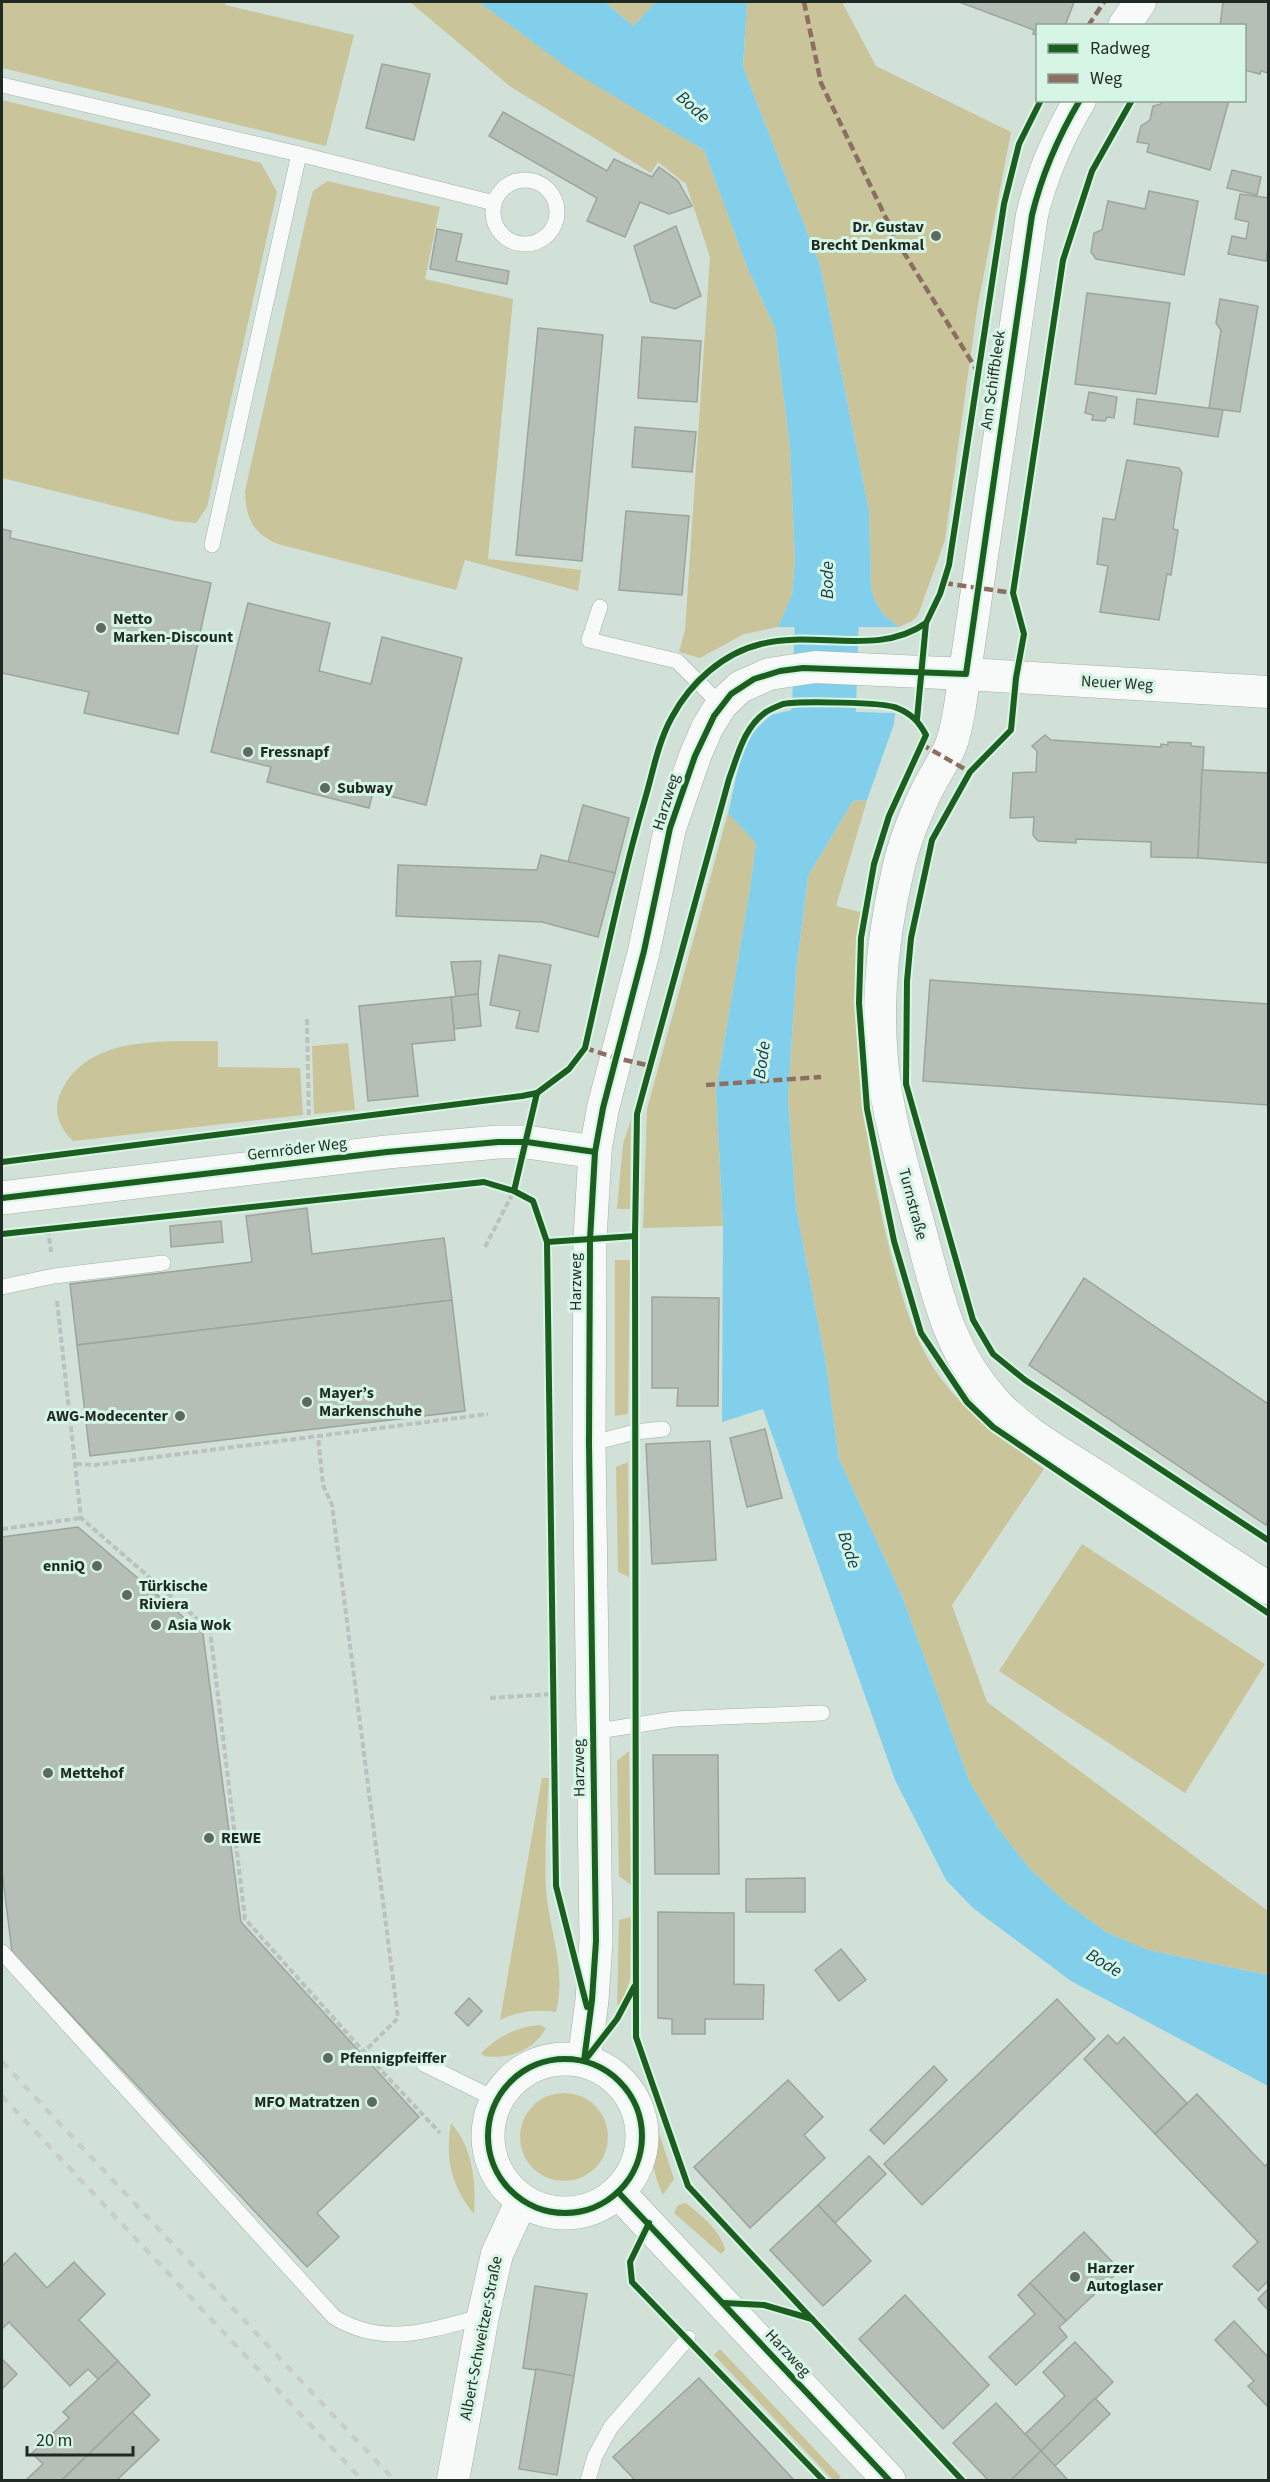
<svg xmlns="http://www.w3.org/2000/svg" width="1270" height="2482" viewBox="0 0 1270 2482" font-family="'Source Sans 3',sans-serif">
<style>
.green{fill:#c9c49a}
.water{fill:#82cfec}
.pier{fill:#d1e1d8}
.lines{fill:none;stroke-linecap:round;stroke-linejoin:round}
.river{stroke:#82cfec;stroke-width:64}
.building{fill:#b6bfb5;stroke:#9ca49c;stroke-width:1.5}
.lane-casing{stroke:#a4b0a9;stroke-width:16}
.street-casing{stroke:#a4b0a9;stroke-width:33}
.secondary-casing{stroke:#a4b0a9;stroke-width:34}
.path{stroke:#bbc1be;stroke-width:4;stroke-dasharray:6 3;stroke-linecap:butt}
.lane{stroke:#f8faf9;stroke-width:15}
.street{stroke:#f8faf9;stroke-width:32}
.secondary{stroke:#f8faf9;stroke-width:33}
.rail{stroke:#c8cdca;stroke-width:4.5;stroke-dasharray:8 8;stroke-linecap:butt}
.quiet{stroke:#8d6e63;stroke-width:4.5;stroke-dasharray:9 4.5;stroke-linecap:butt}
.cycleway-casing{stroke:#d7f5e4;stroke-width:10}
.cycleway{stroke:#1b5e20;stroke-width:6}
.poi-dot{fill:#5d6a63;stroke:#d7f5e4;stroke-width:2}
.labels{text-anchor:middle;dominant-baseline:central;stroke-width:6;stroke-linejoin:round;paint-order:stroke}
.poi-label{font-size:16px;font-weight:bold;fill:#1f2a24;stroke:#d7f5e4;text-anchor:start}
.street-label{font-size:16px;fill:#1f2a24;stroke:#d7f5e4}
.water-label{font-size:18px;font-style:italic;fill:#0d3c4e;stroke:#d7f5e4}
</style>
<rect width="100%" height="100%" fill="#d1e1d8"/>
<!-- green -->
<g class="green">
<path d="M 2,2 L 226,2 L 225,5 L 354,35 L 326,146 L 2,68 Z"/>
<path d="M 410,2 L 479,2 L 573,71 L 704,150 L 748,269 L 775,328 L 790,448 L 795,560 L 792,595 L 778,627 L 744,634 L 700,658 L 679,652 L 685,630 L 710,257 L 686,184 L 658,162 L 651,173 L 511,87 Z"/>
<path d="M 605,2 L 656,2 L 633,26 Z"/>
<path d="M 747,2 L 842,2 L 876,66 L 1011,132 L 977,310 L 945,540 L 918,615 L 912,621 L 899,627 L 883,614 L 875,601 L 871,588 L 869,511 L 820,265 L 743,67 Z"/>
<path d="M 2,100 L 261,163 L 277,192 L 207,507 L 196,523 L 175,521 L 2,478 Z"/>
<path d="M 327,181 L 440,207 L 425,279 L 513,299 L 488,559 L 581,570 L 578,591 L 465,560 L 456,590 L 278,544 C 252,533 246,518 245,491 L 308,210 L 313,191 Z"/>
<path d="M 867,800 L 836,906 L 860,912 C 859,937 856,963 856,989 C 857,1080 869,1170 892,1259 C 903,1301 915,1344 942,1380 C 970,1417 1007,1442 1044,1469 L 952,1605 L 987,1702 L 1268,1911 L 1268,1975 L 1148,1950 L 1106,1932 L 1065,1902 L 1030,1869 L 998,1828 L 970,1783 L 902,1596 L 839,1459 L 826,1364 L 796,1207 L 788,1100 L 796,972 L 808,876 L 853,801 Z"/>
<path d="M 728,813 L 756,843 L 750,889 L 716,1090 L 723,1226 L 643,1228 L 647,1109 Z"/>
<path d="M 218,1041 L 218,1067 L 300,1068 L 303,1115 L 73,1141 C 59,1128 52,1110 61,1092 C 88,1034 165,1042 218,1041 Z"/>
<path d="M 348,1043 L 355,1110 L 314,1114 L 312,1046 Z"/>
<path d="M 631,1119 L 630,1209 L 617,1209 L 623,1144 Z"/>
<path d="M 615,1260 L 630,1260 L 628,1414 L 615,1416 Z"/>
<path d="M 628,1462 L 629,1577 L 618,1572 L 616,1467 Z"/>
<path d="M 1082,1544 L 1265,1664 L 1185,1793 L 999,1671 Z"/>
<path d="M 629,1751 L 631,1885 L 619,1876 L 617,1761 Z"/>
<path d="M 542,1778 L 549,1778 C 547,1814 544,1852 546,1889 C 549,1931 567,1969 556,2012 C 536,2009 519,2011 500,2020 Z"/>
<path d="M 631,1917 L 630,1980 L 621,2004 L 617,2005 L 619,1920 Z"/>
<path d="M 540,2025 L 546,2028 C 534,2050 509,2060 484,2056 L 481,2053 C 498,2036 516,2027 540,2025 Z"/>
<circle cx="564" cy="2137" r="44"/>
<path d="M 451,2123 C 473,2148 476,2182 474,2214 C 451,2186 445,2159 451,2123 Z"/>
<path d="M 656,2124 L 674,2179 L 663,2195 C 652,2173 649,2148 656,2124 Z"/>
<path d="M 686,2203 C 700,2215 721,2230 725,2250 L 721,2254 L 674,2213 L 678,2205 Z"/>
<path d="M 720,2349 L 841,2477 L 837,2480 L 833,2480 L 714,2355 Z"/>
</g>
<!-- water -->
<g class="water">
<path d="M 479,2 L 605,2 L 633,26 L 656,2 L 747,2 L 743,67 L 820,265 L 869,511 L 871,588 L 875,601 L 883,614 L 899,627 L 778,627 L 792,595 L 795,560 L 790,448 L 775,328 L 748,269 L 704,150 L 572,71 Z"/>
<path d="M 806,709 L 895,713 L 894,724 L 867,800 L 853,801 L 808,876 L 796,972 L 788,1100 L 796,1207 L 826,1364 L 839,1459 L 902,1596 L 970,1783 L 998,1828 L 1030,1869 L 1065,1902 L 1106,1932 L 1148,1950 L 1268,1975 L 1268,2086 L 1071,1981 L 973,1908 L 946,1880 L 895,1780 L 763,1409 L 722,1422 L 723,1226 L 716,1090 L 750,889 L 756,843 L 728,813 C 736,783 740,734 769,716 C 780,710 794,710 806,709 Z"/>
</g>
<!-- pier -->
<g class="pier">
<path d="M 775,627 L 899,627 L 899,630 L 778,630 Z"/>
<path d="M 806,706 L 824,707 L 895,710 L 895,713 L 792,710 L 771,715 L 756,729 L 754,726 L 770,713 Z"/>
</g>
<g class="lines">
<!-- river -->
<path class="river" d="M 806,797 L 824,710 L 828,582 L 827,537"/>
</g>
<!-- building -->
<g class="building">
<path d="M 959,2 L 1074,2 L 1065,26 L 1038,26 L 1038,35 L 1033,34 L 1034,30 Z"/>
<path d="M 1223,2 L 1268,2 L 1268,73 L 1261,71 L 1260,74 L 1244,70 L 1244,26 L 1220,26 Z"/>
<path d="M 382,64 L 430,74 L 414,140 L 366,128 Z"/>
<path d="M 1162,100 L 1229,100 L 1210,170 L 1147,152 L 1149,144 L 1137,142 L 1141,126 L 1150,120 L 1153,106 L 1161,104 Z"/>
<path d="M 503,112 L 607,171 L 614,159 L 652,177 L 659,167 L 678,181 L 692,206 L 669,214 L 640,202 L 625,237 L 587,221 L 597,198 L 489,136 Z"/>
<path d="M 1232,170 L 1261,177 L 1257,195 L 1227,188 Z"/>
<path d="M 1149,191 L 1198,201 L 1184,275 L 1096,259 L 1091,252 L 1094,233 L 1102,230 L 1108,201 L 1145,209 Z"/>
<path d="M 1240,194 L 1268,198 L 1268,247 L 1266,261 L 1228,254 L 1232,236 L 1246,239 L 1249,222 L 1235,219 Z"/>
<path d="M 676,226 L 701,296 L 675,309 L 651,302 L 634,246 Z"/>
<path d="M 437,229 L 462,234 L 456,261 L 509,271 L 507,284 L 430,269 Z"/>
<path d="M 1087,293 L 1170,303 L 1156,394 L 1075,384 Z"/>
<path d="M 1220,299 L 1258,306 L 1240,412 L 1209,408 L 1221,330 L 1216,323 Z"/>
<path d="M 538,328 L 603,335 L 582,561 L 516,555 Z"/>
<path d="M 642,337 L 701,341 L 697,402 L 638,398 Z"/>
<path d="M 1089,392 L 1117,397 L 1114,418 L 1107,417 L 1105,421 L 1092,420 L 1093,415 L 1085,413 Z"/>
<path d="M 1137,399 L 1223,410 L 1218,437 L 1134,424 Z"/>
<path d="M 635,427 L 696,432 L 692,472 L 632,467 Z"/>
<path d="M 1127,460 L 1179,468 L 1182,473 L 1173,529 L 1178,530 L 1171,575 L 1167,574 L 1159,620 L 1100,612 L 1108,566 L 1097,564 L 1103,518 L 1115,520 Z"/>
<path d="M 626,511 L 689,516 L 682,595 L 619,590 Z"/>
<path d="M 2,529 L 11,531 L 10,538 L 211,583 L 178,734 L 84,713 L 89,692 L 2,673 Z"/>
<path d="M 248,603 L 330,623 L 319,671 L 371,684 L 382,637 L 462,658 L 426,805 L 373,792 L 369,808 L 267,782 L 271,767 L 211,752 Z"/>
<path d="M 1045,735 L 1051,740 L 1161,747 L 1161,744 L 1168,745 L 1168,742 L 1191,743 L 1191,746 L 1204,747 L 1198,858 L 1151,857 L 1151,842 L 1076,839 L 1076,843 L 1038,841 L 1033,835 L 1034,817 L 1010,818 L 1013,773 L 1036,772 L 1037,751 L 1032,746 Z"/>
<path d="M 1202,770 L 1268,773 L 1268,863 L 1198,858 Z"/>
<path d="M 583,805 L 629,818 L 615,873 L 568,862 Z"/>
<path d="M 541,855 L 615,873 L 598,937 L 542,922 L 396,916 L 398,865 L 537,870 Z"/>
<path d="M 499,955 L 551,965 L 538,1032 L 516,1028 L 520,1011 L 490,1005 Z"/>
<path d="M 481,961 L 478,994 L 456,997 L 451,962 Z"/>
<path d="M 930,980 L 1268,1004 L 1268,1105 L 923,1081 Z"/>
<path d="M 478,994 L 481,1026 L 454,1029 L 451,997 Z"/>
<path d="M 451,997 L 455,1040 L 412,1044 L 418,1096 L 368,1101 L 359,1006 Z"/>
<path d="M 307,1208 L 312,1254 L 444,1238 L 452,1300 L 77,1345 L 70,1284 L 252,1262 L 246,1216 Z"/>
<path d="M 221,1221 L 223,1242 L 171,1247 L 170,1226 Z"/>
<path d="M 1084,1278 L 1268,1404 L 1268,1520 L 1266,1525 L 1029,1365 Z"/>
<path d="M 652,1297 L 719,1298 L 718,1406 L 677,1406 L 678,1388 L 652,1388 Z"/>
<path d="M 452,1300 L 465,1411 L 90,1456 L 77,1345 Z"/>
<path d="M 765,1429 L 782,1498 L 747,1507 L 730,1438 Z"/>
<path d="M 710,1441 L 716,1560 L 652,1564 L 646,1444 Z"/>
<path d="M 78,1527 L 203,1634 L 241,1922 L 419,2117 L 317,2213 L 339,2237 L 307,2267 L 12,1952 L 2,1871 L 2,1537 Z"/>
<path d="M 653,1755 L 718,1755 L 719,1874 L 655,1874 Z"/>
<path d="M 805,1878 L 805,1912 L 746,1912 L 746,1879 Z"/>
<path d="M 658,1912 L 734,1913 L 734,1984 L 764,1985 L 763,2019 L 705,2019 L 705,2034 L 672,2034 L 672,2019 L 658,2018 Z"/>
<path d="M 841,1949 L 866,1980 L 839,2001 L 815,1970 Z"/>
<path d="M 469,1998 L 482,2011 L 468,2026 L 455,2013 Z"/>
<path d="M 1057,1999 L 1095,2039 L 922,2205 L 884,2164 Z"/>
<path d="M 1108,2035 L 1117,2044 L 1124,2037 L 1187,2103 L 1155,2134 L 1084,2059 Z"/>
<path d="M 934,2066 L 947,2080 L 884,2144 L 870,2130 Z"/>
<path d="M 788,2080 L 823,2117 L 804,2135 L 825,2158 L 750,2228 L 694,2167 Z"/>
<path d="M 1197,2094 L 1265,2166 L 1268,2163 L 1268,2281 L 1258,2291 L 1233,2266 L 1258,2242 L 1155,2134 Z"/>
<path d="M 869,2156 L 886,2174 L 835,2223 L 818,2205 Z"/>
<path d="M 818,2205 L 871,2261 L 823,2306 L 770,2250 Z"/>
<path d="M 1084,2232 L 1120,2270 L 1066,2321 L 1030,2283 Z"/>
<path d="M 15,2253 L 47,2288 L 74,2262 L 105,2294 L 79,2320 L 118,2361 L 98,2379 L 88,2369 L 70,2386 L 9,2322 L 2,2329 L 2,2266 Z"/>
<path d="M 1030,2283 L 1066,2321 L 1059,2327 L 1067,2337 L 1016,2385 L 989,2357 L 1035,2314 L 1018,2295 Z"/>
<path d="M 535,2286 L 587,2294 L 574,2376 L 523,2368 Z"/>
<path d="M 1268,2289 L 1268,2310 L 1258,2299 Z"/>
<path d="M 905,2295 L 989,2385 L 943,2429 L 859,2339 Z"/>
<path d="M 1234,2321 L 1268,2357 L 1268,2407 L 1248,2386 L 1254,2381 L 1215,2340 Z"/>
<path d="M 1075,2342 L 1113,2382 L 1041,2451 L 1025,2434 L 1065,2396 L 1043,2372 Z"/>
<path d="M 2,2359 L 17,2374 L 2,2389 Z"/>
<path d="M 118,2361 L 150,2395 L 62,2480 L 26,2480 L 43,2464 L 32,2453 L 69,2418 L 63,2412 Z"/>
<path d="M 536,2369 L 574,2376 L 557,2475 L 519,2469 Z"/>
<path d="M 699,2378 L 793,2479 L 791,2480 L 635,2480 L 613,2457 Z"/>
<path d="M 1095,2398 L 1110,2414 L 1055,2466 L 1041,2451 Z"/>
<path d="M 996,2403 L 1041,2451 L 1011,2480 L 988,2480 L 953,2443 Z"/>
<path d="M 132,2412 L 159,2440 L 117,2480 L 62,2480 Z"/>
<path d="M 1041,2451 L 1068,2480 L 1011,2480 Z"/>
</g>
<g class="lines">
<!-- lane casing -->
<g class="lane-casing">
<g id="lane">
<path d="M 2,85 L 299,154 L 494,203"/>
<circle cx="525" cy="212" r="32"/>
<path d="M 212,545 L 299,154"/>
<path d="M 600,607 L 589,640 L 677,661 L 721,705"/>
<path d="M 2,1287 L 54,1276 L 163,1263"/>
<path d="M 589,1444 L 635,1432 L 663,1429"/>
<path d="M 592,1732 L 674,1719 L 822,1713"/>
<path d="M 2,1952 L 334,2317 C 384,2348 431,2330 483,2316"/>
<path d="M 424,2064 L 497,2100"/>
<path d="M 588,2480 L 595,2456 L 611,2427 L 688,2338"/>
</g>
</g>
<!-- street casing -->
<g class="street-casing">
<g id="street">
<path d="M 1124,26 L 1140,2"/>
<path d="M 1080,100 C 1058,137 1042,174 1032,215 L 960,706 C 958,718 956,731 952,742 C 946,759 935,774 927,790 C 915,815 904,842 898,870 C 880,946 873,1031 889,1108 C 897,1150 910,1191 921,1233 C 938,1296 949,1352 995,1402 C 1023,1433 1063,1454 1098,1477 C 1155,1514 1212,1551 1268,1588"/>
<path d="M 595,1152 L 603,1108 L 644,951 L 670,828 L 695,756 L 707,728 L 721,705 L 740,687 L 769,674 L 815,667 L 966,674 L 1268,692"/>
<path d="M 453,2480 L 483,2316 L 497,2254 L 522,2200"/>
</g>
</g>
<!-- secondary casing -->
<g class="secondary-casing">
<g id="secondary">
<path d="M 2,1198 L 387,1152 L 498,1142 L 527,1142 L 595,1152 L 590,1239 L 589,1444 L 596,1941 L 592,2000 L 584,2061"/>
<circle cx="565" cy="2136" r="77"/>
<path d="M 618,2192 L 889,2480"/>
</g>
</g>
<!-- path -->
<g class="path">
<path d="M 307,1019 L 309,1124"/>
<path d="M 48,1229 L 51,1252"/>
<path d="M 485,1247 L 514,1191"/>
<path d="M 57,1301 L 81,1518 L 210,1630 L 245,1919 L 364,2052 L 398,2018 L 332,1505 L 323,1485 L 318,1437"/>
<path d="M 76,1464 L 95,1465 L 488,1414"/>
<path d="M 2,1529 L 81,1518"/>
<path d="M 490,1698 L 553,1694"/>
<path d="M 364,2052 L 440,2133"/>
</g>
<!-- lane -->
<use href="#lane" class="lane"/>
<!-- street -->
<use href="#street" class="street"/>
<!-- secondary -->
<use href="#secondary" class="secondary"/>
<!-- rail -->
<g class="rail">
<path d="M 2,2062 L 394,2480"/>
<path d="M 2,2096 L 362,2480"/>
</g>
<!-- quiet -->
<g class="quiet">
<path d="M 804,2 L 821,83 L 898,243 L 978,372"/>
<path d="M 1088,26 L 1104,2"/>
<path d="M 944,583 L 1013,593"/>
<path d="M 921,744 L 970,772"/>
<path d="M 585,1048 L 616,1058 L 651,1066"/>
<path d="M 706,1085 L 821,1077"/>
</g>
<!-- cycleway casing -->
<g class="cycleway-casing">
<g id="cycleway">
<path d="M 1132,100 L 1092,171 L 1063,260 L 1013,593 L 1024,634 L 1016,678 L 1011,730 L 970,772 L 932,840 L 911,938 L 907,981 L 906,1084 L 973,1320 L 993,1354 L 1025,1380 L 1268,1540"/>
<path d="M 917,719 L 926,623 L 940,594 L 949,565 L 1004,204 L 1019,144 L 1041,100"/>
<path d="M 2,1162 L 522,1096 L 537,1093 L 569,1069 L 585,1048 C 604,965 621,881 645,799 C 653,772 658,742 672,717 C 690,683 723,653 761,644 C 815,630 878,657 926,623"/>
<path d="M 514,1191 L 537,1093"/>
<path d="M 2,1198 L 387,1152 L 498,1142 L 527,1142 L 595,1152"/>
<path d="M 2,1234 L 484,1182 L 514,1191 L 533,1201 L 547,1242 L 556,1886 L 587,2007"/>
<path d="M 547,1242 L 635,1236"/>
<path d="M 586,2059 L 617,2019 L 634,1987"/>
<circle cx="565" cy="2136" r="77"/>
<path d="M 584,2061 L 592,2000 L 596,1941 L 589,1444 L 590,1239 L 595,1152 L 603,1108 L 644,951 L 670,828 L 695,756 L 714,716 L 731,694 L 754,679 L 780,671 L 803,668 L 966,674 L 1032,215 C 1042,174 1058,137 1080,100"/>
<path d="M 618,2192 L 889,2480"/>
<path d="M 649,2223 L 630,2262 L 632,2282 L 823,2480"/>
<path d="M 724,2303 L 764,2305 L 812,2319"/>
<path d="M 962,2480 L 688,2186 L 636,2037 L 635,1236 L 637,1114 L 729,779 C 738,755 744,727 766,712 C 770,709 778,706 783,704 C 797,701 885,702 897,708 C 912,714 919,722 926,735 L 889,816 L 874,864 L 861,938 L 859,1003 L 867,1109 L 894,1241 L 921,1333 L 967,1402 L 993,1427 L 1268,1613"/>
</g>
</g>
<!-- cycleway -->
<use href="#cycleway" class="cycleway"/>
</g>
<!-- markers -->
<g class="poi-dot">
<circle cx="936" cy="236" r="6"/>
<circle cx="101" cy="628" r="6"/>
<circle cx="248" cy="752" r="6"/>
<circle cx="325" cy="788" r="6"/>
<circle cx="307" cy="1402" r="6"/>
<circle cx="180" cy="1416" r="6"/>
<circle cx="97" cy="1566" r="6"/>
<circle cx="127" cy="1595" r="6"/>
<circle cx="156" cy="1625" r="6"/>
<circle cx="48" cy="1773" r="6"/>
<circle cx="209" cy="1838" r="6"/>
<circle cx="328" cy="2058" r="6"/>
<circle cx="372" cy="2102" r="6"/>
<circle cx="1075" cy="2277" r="6"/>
</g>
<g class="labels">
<!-- poi labels -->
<g class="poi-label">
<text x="924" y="227" text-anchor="end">Dr. Gustav<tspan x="924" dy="18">Brecht Denkmal</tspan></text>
<text x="113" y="619">Netto<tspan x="113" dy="18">Marken-Discount</tspan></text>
<text x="260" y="752">Fressnapf</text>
<text x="337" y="788">Subway</text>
<text x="319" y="1393">Mayer’s<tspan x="319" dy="18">Markenschuhe</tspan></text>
<text x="168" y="1416" text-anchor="end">AWG-Modecenter</text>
<text x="85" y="1566" text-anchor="end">enniQ</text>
<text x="139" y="1586">Türkische<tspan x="139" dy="18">Riviera</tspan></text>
<text x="168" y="1625">Asia Wok</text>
<text x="60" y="1773">Mettehof</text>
<text x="221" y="1838">REWE</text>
<text x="340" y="2058">Pfennigpfeiffer</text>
<text x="360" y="2102" text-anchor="end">MFO Matratzen</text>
<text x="1087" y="2268">Harzer<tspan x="1087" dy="18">Autoglaser</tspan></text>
</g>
<!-- street labels -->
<g class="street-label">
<text transform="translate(993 380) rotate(-82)">Am Schiffbleek</text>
<text transform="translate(1117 683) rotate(3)">Neuer Weg</text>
<text transform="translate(666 802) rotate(-73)">Harzweg</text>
<text transform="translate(297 1149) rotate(-7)">Gernröder Weg</text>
<text transform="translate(913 1204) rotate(75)">Turnstraße</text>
<text transform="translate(576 1282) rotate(-90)">Harzweg</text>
<text transform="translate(579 1768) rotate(-91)">Harzweg</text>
<text transform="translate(481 2338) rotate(-79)">Albert-Schweitzer-Straße</text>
<text transform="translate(788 2353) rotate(47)">Harzweg</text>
</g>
<!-- water labels -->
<g class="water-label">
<text transform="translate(693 107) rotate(42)">Bode</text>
<text transform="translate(827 580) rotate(-90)">Bode</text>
<text transform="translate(762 1060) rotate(-82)">Bode</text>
<text transform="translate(849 1550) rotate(72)">Bode</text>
<text transform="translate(1104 1963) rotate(31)">Bode</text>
</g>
</g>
<!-- border -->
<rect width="1270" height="2482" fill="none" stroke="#1f2a24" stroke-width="6"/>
<!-- legend -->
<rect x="1036" y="24" width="210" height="78" fill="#d7f5e4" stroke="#8da497" stroke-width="1.5"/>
<rect x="1048" y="44" width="30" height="9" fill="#1b5e20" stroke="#8da497" stroke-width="1.5"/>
<text x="1090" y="54" font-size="18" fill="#1f2a24">Radweg</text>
<rect x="1048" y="74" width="30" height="9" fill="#8d6e63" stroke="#8da497" stroke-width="1.5"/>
<text x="1090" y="84" font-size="18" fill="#1f2a24">Weg</text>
<!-- scale -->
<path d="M27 2446v9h106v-9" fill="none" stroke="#1f2a24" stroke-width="3"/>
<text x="36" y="2446" font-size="18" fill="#1f2a24" stroke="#d7f5e4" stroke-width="4.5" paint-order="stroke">20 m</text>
</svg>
